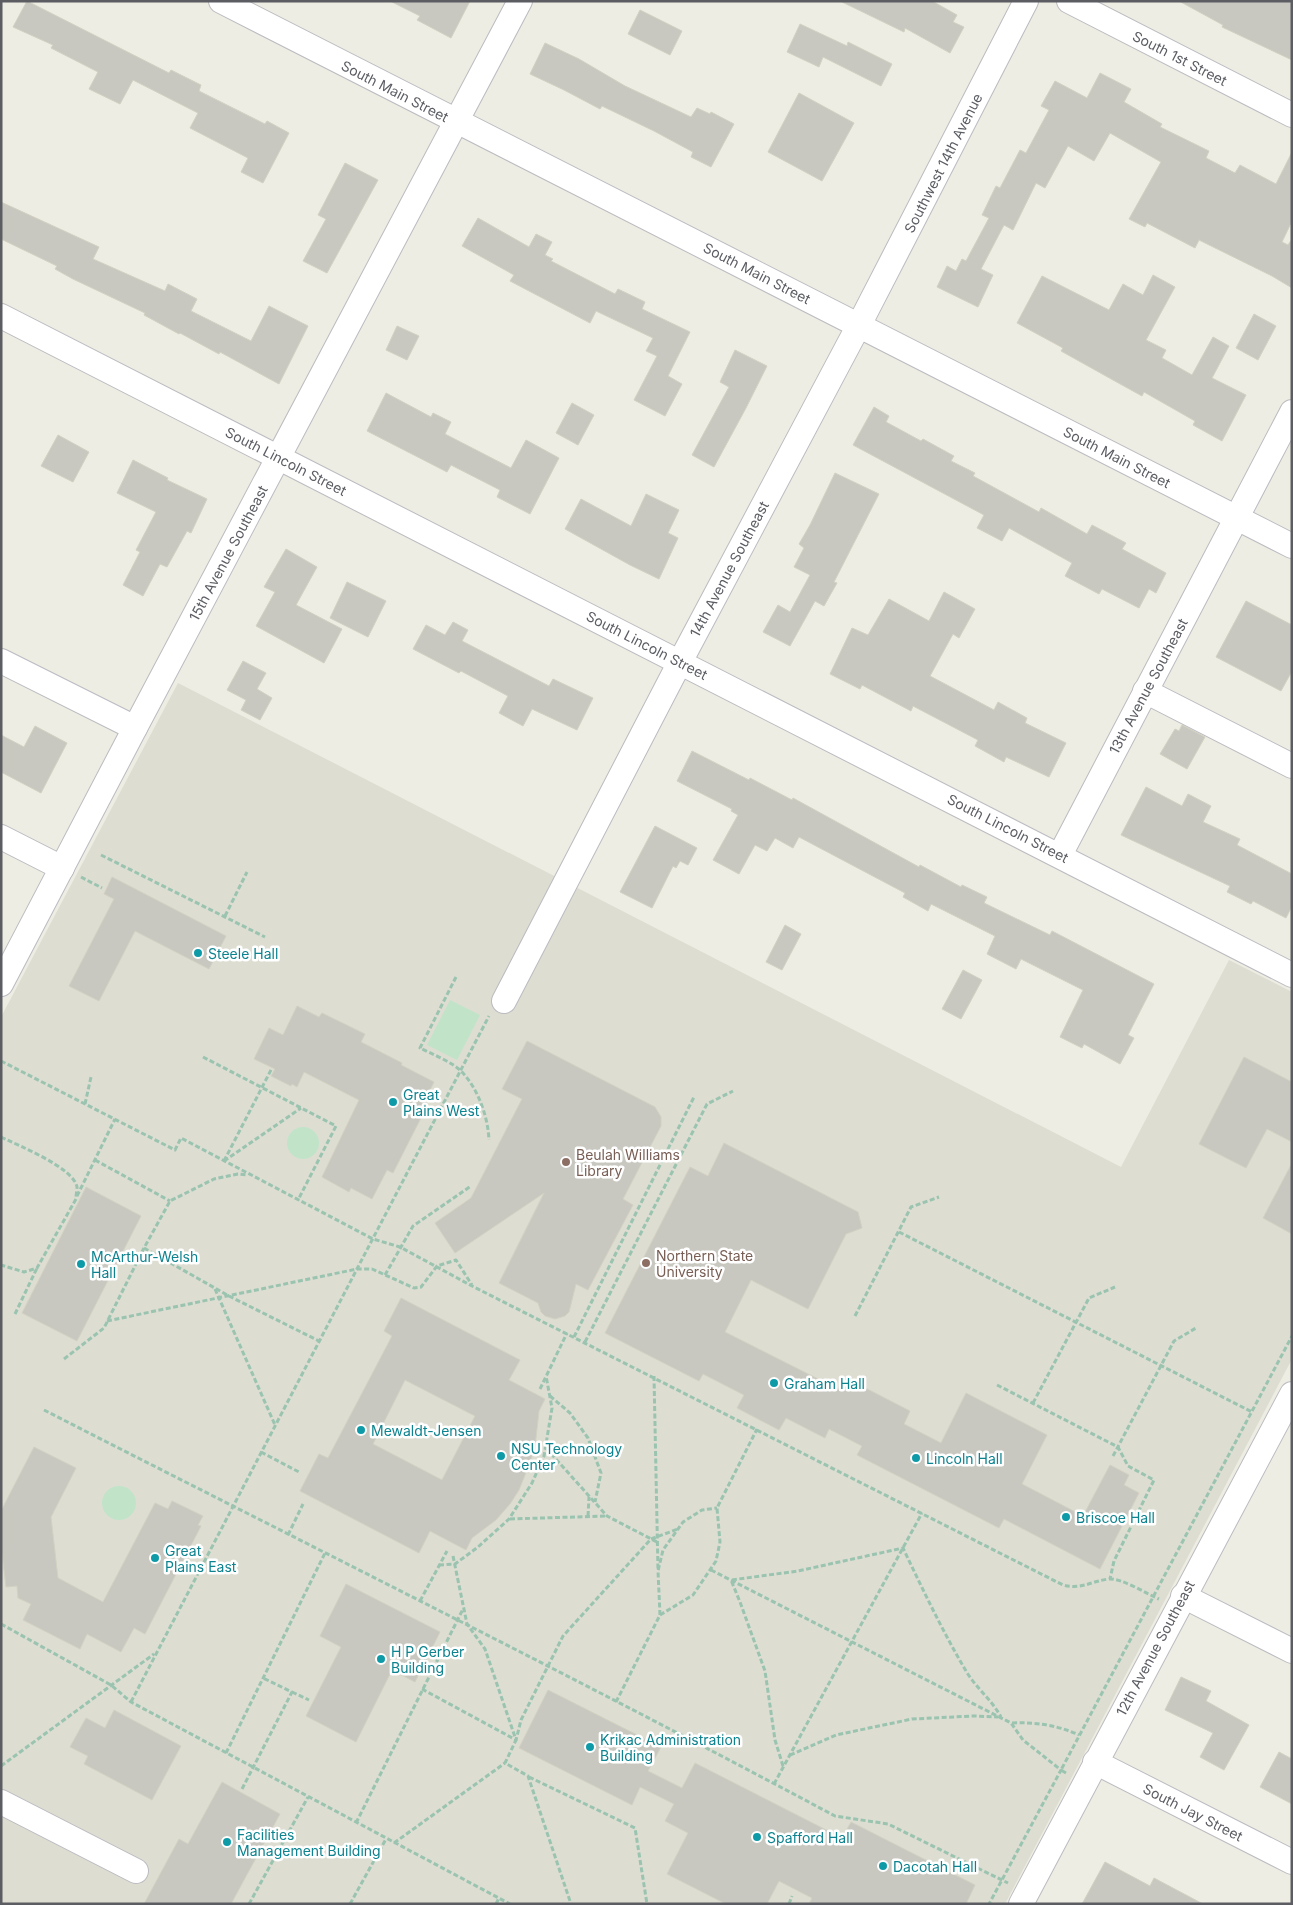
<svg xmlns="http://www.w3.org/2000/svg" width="1293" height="1905" viewBox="0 0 1293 1905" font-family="Inter,sans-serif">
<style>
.education{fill:#ddddd2}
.green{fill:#c1e4c9}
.building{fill:#c8c8c0;stroke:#d2d1c2;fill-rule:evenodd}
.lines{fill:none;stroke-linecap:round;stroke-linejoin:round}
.minor-casing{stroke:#bbbbc1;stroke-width:26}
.path{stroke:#9ac4b0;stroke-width:3;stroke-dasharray:5 2.5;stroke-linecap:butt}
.minor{stroke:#fff;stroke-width:24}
.culture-dot{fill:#0f9aa8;stroke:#fff;stroke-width:2}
.education-dot{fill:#8d6e63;stroke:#fff;stroke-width:2}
.labels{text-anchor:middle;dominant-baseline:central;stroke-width:5;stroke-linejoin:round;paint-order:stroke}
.street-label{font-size:14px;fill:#5b5d63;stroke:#fff}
.culture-label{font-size:14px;fill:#0d838f;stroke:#fff;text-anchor:start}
.education-label{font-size:14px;fill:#785e54;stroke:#fff;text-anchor:start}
</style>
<rect width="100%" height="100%" fill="#edede3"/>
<!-- education -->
<path class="education" d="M 178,683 L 1121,1167 L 1229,960 L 1292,992 L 1292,1359 L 1005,1904 L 1,1904 L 1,1017 Z"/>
<!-- green -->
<g class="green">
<path d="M 450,1000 L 480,1015 L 457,1060 L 427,1045 Z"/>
<circle cx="303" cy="1143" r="16"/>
<circle cx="119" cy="1503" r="17"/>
</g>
<!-- building -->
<g class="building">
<path d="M 27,1 L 169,73 L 171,70 L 201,85 L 199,91 L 265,124 L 267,121 L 289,133 L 263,183 L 241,172 L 248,158 L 190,128 L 198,113 L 133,80 L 120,104 L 89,89 L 98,72 L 51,48 L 53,45 L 13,27 Z"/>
<path d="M 390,1 L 470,1 L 451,38 L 417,20 L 420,16 Z"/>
<path d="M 840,1 L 932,1 L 957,15 L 953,22 L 964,27 L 950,53 L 905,28 L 904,32 Z"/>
<path d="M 1179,1 L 1292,1 L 1292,60 L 1222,27 L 1223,25 Z"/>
<path d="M 640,10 L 682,31 L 670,55 L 628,34 Z"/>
<path d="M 800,24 L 847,46 L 848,42 L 892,64 L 881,86 L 823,57 L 819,67 L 787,52 Z"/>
<path d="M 545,43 L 579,59 L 625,86 L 691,117 L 697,108 L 710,114 L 711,112 L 734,124 L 711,167 L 691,157 L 693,152 L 654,131 L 602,106 L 600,109 L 564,90 L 530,74 Z"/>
<path d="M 1100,73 L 1131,89 L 1124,102 L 1162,124 L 1160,127 L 1209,151 L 1206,158 L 1235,173 L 1240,165 L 1276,184 L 1292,152 L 1292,221 L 1282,242 L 1288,245 L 1292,239 L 1292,288 L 1272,276 L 1199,240 L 1195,248 L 1147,223 L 1145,227 L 1129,219 L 1161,162 L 1110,133 L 1094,161 L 1068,146 L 1045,188 L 1036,183 L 1013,230 L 1004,225 L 981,269 L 993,275 L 978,307 L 937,287 L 947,266 L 956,271 L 962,259 L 966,261 L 989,218 L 982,215 L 996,186 L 1000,188 L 1020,150 L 1026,153 L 1049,110 L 1041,106 L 1055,81 L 1087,98 Z"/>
<path d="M 799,93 L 854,123 L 822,181 L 768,152 Z"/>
<path d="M 345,163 L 378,180 L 327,273 L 303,261 L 326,219 L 318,215 Z"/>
<path d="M 1,202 L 99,247 L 93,259 L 165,291 L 168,284 L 197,299 L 191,311 L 251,341 L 269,306 L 308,326 L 279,384 L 220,352 L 219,354 L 180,333 L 179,334 L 144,315 L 145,313 L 73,279 L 55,269 L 57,266 L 1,239 Z"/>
<path d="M 478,218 L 529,247 L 536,234 L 552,242 L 545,255 L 553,259 L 551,261 L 615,294 L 618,289 L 645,302 L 642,309 L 690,332 L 668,376 L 682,384 L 665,416 L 634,400 L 657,356 L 646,351 L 653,338 L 596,311 L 590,323 L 510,281 L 514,275 L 462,246 Z"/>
<path d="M 1153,275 L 1175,287 L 1146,340 L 1166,350 L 1162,358 L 1192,375 L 1213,337 L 1229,346 L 1212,378 L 1246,395 L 1222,441 L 1193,425 L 1195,421 L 1144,392 L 1142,396 L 1113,380 L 1061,351 L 1063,348 L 1017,323 L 1042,276 L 1109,310 L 1123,284 L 1143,295 Z"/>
<path d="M 1254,314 L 1276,326 L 1258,360 L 1236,348 Z"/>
<path d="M 397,326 L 419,336 L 407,360 L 386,350 Z"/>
<path d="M 735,350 L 767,366 L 746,408 L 714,467 L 692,455 L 729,387 L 720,382 Z"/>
<path d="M 386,393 L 431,417 L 433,413 L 451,422 L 445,434 L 511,468 L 526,440 L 559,458 L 530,514 L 497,497 L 500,490 L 451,465 L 447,472 L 367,431 Z"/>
<path d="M 572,403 L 594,415 L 578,445 L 556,433 Z"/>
<path d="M 874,407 L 889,416 L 886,422 L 921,441 L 923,439 L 954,456 L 951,461 L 975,473 L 973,476 L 1039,512 L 1041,508 L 1087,534 L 1092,525 L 1126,543 L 1122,549 L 1166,573 L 1156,593 L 1149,589 L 1139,608 L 1102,589 L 1099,594 L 1065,576 L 1072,563 L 1009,528 L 1002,541 L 977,528 L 984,515 L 853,445 Z"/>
<path d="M 58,435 L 89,452 L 73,482 L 41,466 Z"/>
<path d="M 133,460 L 168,478 L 167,480 L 207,499 L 191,533 L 187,531 L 167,567 L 160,564 L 143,596 L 123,585 L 140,552 L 136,550 L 156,512 L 117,493 Z"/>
<path d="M 835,473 L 879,494 L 834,582 L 837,583 L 824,606 L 815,601 L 790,646 L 763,632 L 778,605 L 790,612 L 810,575 L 794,567 L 804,548 L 799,544 L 810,525 Z"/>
<path d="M 646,494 L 679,510 L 668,533 L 678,538 L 659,579 L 630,565 L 565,529 L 581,499 L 631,526 Z"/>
<path d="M 286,549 L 317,567 L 296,605 L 342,629 L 324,663 L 256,626 L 275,592 L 264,587 Z"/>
<path d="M 347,582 L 386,601 L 368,637 L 330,618 Z"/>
<path d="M 944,592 L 975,609 L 959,638 L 953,634 L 930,676 L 994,710 L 998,702 L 1027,718 L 1025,723 L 1066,743 L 1049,777 L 1006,757 L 1004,762 L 975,746 L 978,740 L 913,706 L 911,711 L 862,685 L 860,689 L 830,674 L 852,628 L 868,635 L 889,599 L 929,621 Z"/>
<path d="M 1246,601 L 1292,625 L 1292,671 L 1281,691 L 1216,657 Z"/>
<path d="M 453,622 L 468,630 L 462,641 L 549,686 L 553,679 L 593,698 L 577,730 L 532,709 L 523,726 L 499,713 L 508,696 L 461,671 L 459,673 L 413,649 L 426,625 L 445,635 Z"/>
<path d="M 243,661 L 266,673 L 257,689 L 272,698 L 260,720 L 241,710 L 246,700 L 227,690 Z"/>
<path d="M 1182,725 L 1205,737 L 1187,769 L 1160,754 L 1175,729 L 1179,731 Z"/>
<path d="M 35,726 L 67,743 L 41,793 L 1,772 L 1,735 L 24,747 Z"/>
<path d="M 692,751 L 749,780 L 750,778 L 792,800 L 793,798 L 919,867 L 920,865 L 961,887 L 962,885 L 987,897 L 984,903 L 1050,935 L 1052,931 L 1154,984 L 1128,1035 L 1134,1038 L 1120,1064 L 1084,1044 L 1082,1048 L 1060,1037 L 1083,990 L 1021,959 L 1016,969 L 987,954 L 995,936 L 931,904 L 928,911 L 903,897 L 905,893 L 799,837 L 793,848 L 775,838 L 767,851 L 755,845 L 739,874 L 713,860 L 738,815 L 731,811 L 732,809 L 677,781 Z"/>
<path d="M 1146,787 L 1182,806 L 1188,794 L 1211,806 L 1203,822 L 1240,839 L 1237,845 L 1292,874 L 1292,906 L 1286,918 L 1253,901 L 1251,904 L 1227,892 L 1230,886 L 1121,835 Z"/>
<path d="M 655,826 L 697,848 L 688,865 L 680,861 L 676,868 L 673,866 L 652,908 L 620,892 Z"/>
<path d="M 112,877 L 226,936 L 209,969 L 135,931 L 99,1001 L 69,986 L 114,899 L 104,894 Z"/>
<path d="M 785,925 L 801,934 L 782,970 L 766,962 Z"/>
<path d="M 963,970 L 982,980 L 961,1019 L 942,1009 Z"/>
<path d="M 297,1006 L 319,1017 L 322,1013 L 365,1034 L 361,1042 L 402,1063 L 401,1065 L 434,1082 L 422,1106 L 426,1108 L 393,1173 L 387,1170 L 372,1199 L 351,1188 L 349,1192 L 322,1177 L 359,1100 L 304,1072 L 297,1087 L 292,1084 L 291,1086 L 271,1076 L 275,1069 L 254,1059 L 269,1028 L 283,1035 Z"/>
<path d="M 527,1041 L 655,1107 L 661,1117 L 661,1126 L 623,1199 L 633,1205 L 588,1290 L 576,1284 L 569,1312 L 565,1316 L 555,1319 L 545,1316 L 541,1312 L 538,1303 L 499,1283 L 544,1193 L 455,1253 L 435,1223 L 471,1198 L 522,1099 L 502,1089 Z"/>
<path d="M 1244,1057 L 1292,1082 L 1292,1142 L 1267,1129 L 1246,1168 L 1199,1144 Z"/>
<path d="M 724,1143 L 858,1212 L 862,1228 L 846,1234 L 808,1309 L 751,1280 L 725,1332 L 838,1389 L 844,1377 L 910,1411 L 904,1424 L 941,1443 L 966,1393 L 1047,1435 L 1022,1484 L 1083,1516 L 1110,1465 L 1129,1475 L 1124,1485 L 1139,1493 L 1100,1569 L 1004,1519 L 999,1528 L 857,1455 L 862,1446 L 829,1429 L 825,1438 L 786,1418 L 779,1430 L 737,1408 L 744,1395 L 703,1374 L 699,1381 L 605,1333 L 690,1167 L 708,1176 Z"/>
<path d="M 1292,1163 L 1292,1234 L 1263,1218 Z"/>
<path d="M 86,1187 L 141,1216 L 77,1341 L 22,1313 Z"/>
<path d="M 401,1298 L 520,1360 L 509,1380 L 545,1399 L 539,1411 L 535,1447 L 529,1465 L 519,1490 L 510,1504 L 496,1520 L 472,1538 L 466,1550 L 430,1531 L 419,1553 L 300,1491 L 319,1454 L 328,1458 L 392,1336 L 384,1331 ZM 405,1380 L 475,1416 L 442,1480 L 373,1444 Z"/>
<path d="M 34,1447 L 76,1468 L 51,1517 L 58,1578 L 103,1602 L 155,1503 L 168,1509 L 172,1501 L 203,1516 L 198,1525 L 201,1526 L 145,1634 L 134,1628 L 121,1652 L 87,1634 L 80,1649 L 23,1620 L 31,1604 L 18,1598 L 17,1586 L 6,1587 L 1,1545 L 1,1511 Z"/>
<path d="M 346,1584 L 440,1632 L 415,1682 L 392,1670 L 356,1742 L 306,1716 L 341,1647 L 320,1636 Z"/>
<path d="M 1181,1677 L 1211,1691 L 1206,1701 L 1249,1725 L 1224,1770 L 1200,1757 L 1213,1733 L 1165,1710 Z"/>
<path d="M 548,1690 L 661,1747 L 648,1771 L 682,1788 L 695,1763 L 842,1838 L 851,1822 L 975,1885 L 966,1904 L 809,1904 L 812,1898 L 779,1881 L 767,1904 L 726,1904 L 667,1874 L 688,1833 L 665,1821 L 674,1804 L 640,1787 L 632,1805 L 519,1748 Z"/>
<path d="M 114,1710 L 181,1746 L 152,1800 L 84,1764 L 88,1756 L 70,1747 L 86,1718 L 105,1728 Z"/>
<path d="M 1279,1752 L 1292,1759 L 1292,1804 L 1260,1787 Z"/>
<path d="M 222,1782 L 280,1814 L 231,1904 L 144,1904 L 179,1839 L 188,1844 Z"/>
<path d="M 1105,1862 L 1150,1886 L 1154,1878 L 1203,1904 L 1082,1904 Z"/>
</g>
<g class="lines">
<!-- minor casing -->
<g class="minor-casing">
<g id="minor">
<path d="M 221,1 L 1292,546"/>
<path d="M 1069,1 L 1292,115"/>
<path d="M 1,316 L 1292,975"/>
<path d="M 1,661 L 135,728"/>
<path d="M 1145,691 L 1292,766"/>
<path d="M 1,837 L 62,868"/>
<path d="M 1060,855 L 1292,412"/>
<path d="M 1,984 L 135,728 L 520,1"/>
<path d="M 504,1001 L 680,662 L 859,325 L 1026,1"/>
<path d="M 1183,1596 L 1292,1651"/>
<path d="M 1095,1762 L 1292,1862"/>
<path d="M 1,1802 L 136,1871"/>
<path d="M 1021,1904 L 1292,1394"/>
</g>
</g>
<!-- path -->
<g class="path">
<path d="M 101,855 L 265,937"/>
<path d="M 81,877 L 102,888"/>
<path d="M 225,916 L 247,872"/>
<path d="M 456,977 L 420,1048 C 432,1054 452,1062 461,1071 C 478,1088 488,1117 489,1140"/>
<path d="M 203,1057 L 336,1126 L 298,1200"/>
<path d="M 1,1061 L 175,1150 L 181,1138 L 373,1239 L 400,1247 L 472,1286 L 1063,1585 C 1082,1590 1091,1581 1109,1579 C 1122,1578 1147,1594 1159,1599"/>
<path d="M 85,1104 L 91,1077"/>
<path d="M 1,1137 C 19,1146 73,1167 77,1187 C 77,1190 76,1195 76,1199 L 37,1268 L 24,1272 L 1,1265"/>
<path d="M 95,1160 L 170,1201"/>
<path d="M 224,1161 L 272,1068"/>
<path d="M 224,1161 L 301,1108"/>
<path d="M 77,1196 L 115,1119"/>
<path d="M 899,1232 L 1252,1412"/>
<path d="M 144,1248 L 229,1296 L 319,1341"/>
<path d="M 385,1275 L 413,1226 L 471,1186"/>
<path d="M 215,1289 L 275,1425"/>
<path d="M 15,1314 L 37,1268"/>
<path d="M 855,1316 L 911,1207 L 939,1197"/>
<path d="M 107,1321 L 357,1269 L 372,1269 L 414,1288 L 421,1287 L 437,1266 L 456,1260 L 472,1285"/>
<path d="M 574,1337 L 694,1097"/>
<path d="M 585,1342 L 707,1104 L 733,1091"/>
<path d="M 64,1359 L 104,1328 L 144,1248 L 170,1201 L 214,1179 L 238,1174 L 248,1175"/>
<path d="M 654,1376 L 658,1571"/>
<path d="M 997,1385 L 1118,1447 L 1128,1466 L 1154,1480 L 1114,1561 L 1110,1579"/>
<path d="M 540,1389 L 567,1333"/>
<path d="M 550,1396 L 570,1413 L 588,1438 L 601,1473 L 595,1502"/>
<path d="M 1033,1403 L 1089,1298 L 1115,1287"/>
<path d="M 44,1410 C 308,1545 573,1676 835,1816 L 888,1824 L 1008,1883"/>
<path d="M 546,1448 L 607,1516 L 657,1542"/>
<path d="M 261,1452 L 299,1472"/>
<path d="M 1113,1456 L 1174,1341 L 1196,1328"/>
<path d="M 588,1516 L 589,1497"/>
<path d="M 510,1519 L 606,1516"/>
<path d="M 288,1535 L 303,1504"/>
<path d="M 453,1556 L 467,1624 L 485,1649 L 516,1740 L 505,1763 L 528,1776 L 571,1904"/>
<path d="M 439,1565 L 455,1564 L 478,1547 L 509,1519 L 532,1483 L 544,1456 L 552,1408 L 546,1376"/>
<path d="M 711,1570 L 1011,1723 L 1023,1740 L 1061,1770 L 989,1904"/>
<path d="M 420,1601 L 447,1551"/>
<path d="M 660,1615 L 658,1571 L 663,1550 L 683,1522 L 702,1510 L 717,1508"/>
<path d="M 1,1624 L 111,1685 L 131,1702 L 510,1904"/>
<path d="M 422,1689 L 516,1740 L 521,1720 L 563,1636 L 651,1539 L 678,1529"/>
<path d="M 292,1692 L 309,1700"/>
<path d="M 131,1702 L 489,1016"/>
<path d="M 616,1702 L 660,1615 L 693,1595 L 716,1561 L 720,1542 L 717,1508 L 757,1429"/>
<path d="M 1012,1723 C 1036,1722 1057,1725 1079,1735"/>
<path d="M 226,1753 L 325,1553"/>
<path d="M 790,1755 L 836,1735 L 912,1719 L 974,1716 L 998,1717"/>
<path d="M 1,1766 L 154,1654"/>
<path d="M 783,1766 L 775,1740 L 765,1671 L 740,1602 L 731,1580 L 798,1571 L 903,1548 C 923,1590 943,1632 966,1671 C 976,1688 992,1700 1001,1717"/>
<path d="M 1066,1773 L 1061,1770 L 1292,1336"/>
<path d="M 529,1777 L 635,1828 L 647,1904"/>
<path d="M 774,1784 L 922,1513"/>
<path d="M 242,1789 L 292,1692 L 263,1678"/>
<path d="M 356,1823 L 463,1609"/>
<path d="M 394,1843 L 505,1763"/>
<path d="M 249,1904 L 308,1797"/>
<path d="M 350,1904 L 386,1839"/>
<path d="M 496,1904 L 499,1898"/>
<path d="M 789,1904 L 792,1896"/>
</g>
<!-- minor -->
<use href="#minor" class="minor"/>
</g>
<!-- markers -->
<g class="culture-dot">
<circle cx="198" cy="953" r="5"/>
<circle cx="393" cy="1102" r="5"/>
<circle cx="81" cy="1264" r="5"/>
<circle cx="774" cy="1383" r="5"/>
<circle cx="361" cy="1430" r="5"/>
<circle cx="501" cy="1456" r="5"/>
<circle cx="916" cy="1458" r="5"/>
<circle cx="1066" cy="1517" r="5"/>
<circle cx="155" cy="1558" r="5"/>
<circle cx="381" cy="1659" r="5"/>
<circle cx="590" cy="1747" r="5"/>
<circle cx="757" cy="1837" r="5"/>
<circle cx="227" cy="1842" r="5"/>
<circle cx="883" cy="1866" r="5"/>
</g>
<g class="education-dot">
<circle cx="566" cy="1162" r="5"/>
<circle cx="646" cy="1263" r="5"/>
</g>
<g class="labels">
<!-- street labels -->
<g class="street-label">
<text transform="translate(1180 58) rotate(27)">South 1st Street</text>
<text transform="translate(395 91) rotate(27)">South Main Street</text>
<text transform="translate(943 163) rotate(-63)">Southwest 14th Avenue</text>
<text transform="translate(757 273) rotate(27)">South Main Street</text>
<text transform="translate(1117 457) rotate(27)">South Main Street</text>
<text transform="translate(286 461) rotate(27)">South Lincoln Street</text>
<text transform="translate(228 553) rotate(-62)">15th Avenue Southeast</text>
<text transform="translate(729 569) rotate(-62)">14th Avenue Southeast</text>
<text transform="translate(647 645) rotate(27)">South Lincoln Street</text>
<text transform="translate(1148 686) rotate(-62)">13th Avenue Southeast</text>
<text transform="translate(1008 828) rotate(27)">South Lincoln Street</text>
<text transform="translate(1155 1648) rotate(-62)">12th Avenue Southeast</text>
<text transform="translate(1193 1812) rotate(27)">South Jay Street</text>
</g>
<!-- culture labels -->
<g class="culture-label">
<text x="208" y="953">Steele Hall</text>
<text x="403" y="1094">Great<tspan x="403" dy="16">Plains West</tspan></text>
<text x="91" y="1256">McArthur-Welsh<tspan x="91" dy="16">Hall</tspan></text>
<text x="784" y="1383">Graham Hall</text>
<text x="371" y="1430">Mewaldt-Jensen</text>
<text x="511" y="1448">NSU Technology<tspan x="511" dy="16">Center</tspan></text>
<text x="926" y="1458">Lincoln Hall</text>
<text x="1076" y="1517">Briscoe Hall</text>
<text x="165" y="1550">Great<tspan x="165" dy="16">Plains East</tspan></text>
<text x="391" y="1651">H P Gerber<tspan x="391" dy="16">Building</tspan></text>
<text x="600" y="1739">Krikac Administration<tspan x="600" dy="16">Building</tspan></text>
<text x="237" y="1834">Facilities<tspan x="237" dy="16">Management Building</tspan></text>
<text x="767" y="1837">Spafford Hall</text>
<text x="893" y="1866">Dacotah Hall</text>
</g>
<!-- education labels -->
<g class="education-label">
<text x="576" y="1154">Beulah Williams<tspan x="576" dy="16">Library</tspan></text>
<text x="656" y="1255">Northern State<tspan x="656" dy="16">University</tspan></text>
</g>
</g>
<!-- border -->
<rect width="1293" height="1905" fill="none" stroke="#5b5d63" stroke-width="5"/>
</svg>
